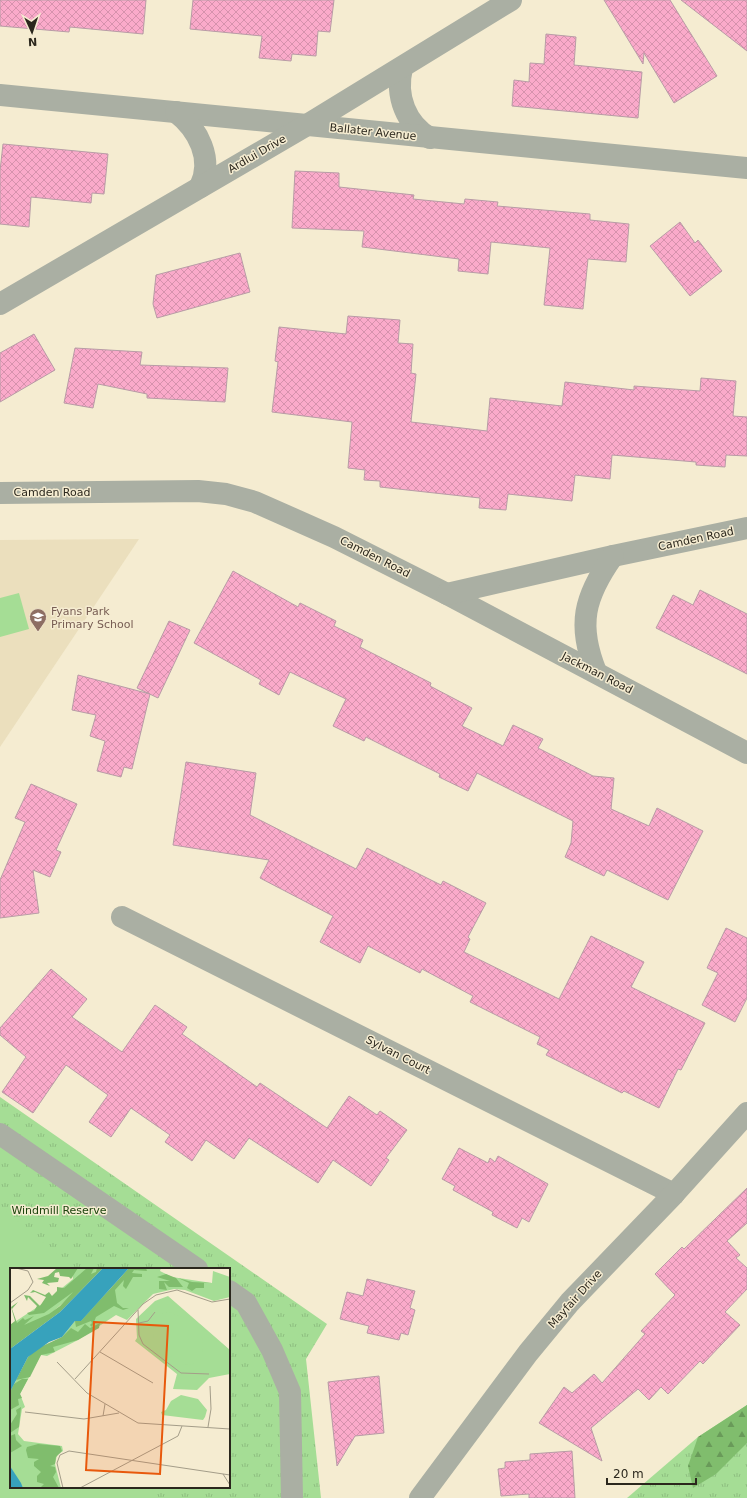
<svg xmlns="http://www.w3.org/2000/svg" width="747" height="1498" viewBox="0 0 747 1498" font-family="'DejaVu Sans',sans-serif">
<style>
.built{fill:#ebdfbd}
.grass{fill:url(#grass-tufts);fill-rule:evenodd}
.forest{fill:url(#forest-firs)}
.pitch{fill:#a5dd95}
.building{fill:url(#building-cross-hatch);stroke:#b89ca6}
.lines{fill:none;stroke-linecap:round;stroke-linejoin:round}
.minor{stroke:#aaafa3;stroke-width:22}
.labels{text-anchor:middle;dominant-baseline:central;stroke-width:3;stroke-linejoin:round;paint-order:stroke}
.street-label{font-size:11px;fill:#2b271d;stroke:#f5ecd1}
.education-label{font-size:11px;fill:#785e54;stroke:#f5ecd1;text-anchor:start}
.park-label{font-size:11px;fill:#1c440d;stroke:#f5ecd1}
.inset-road{fill:none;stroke:#a49d89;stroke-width:1}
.view{fill:#e8590c;fill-opacity:0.15;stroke:#e8590c;stroke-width:2}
.inset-edge{fill:none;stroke:#2b271d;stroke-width:2}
</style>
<defs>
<pattern id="grass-tufts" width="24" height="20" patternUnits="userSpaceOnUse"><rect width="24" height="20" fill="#a5dd95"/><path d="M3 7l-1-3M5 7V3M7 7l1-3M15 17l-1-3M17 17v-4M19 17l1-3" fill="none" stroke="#8ebe80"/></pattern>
<pattern id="forest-firs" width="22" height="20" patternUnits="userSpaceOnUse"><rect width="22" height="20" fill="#80bd6d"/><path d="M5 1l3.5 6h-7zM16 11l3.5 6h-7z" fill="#699a59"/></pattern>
<pattern id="building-cross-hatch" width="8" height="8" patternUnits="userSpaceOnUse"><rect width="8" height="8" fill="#faaaca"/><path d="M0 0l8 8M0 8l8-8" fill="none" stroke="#d692ad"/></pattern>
</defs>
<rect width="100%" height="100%" fill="#f5ecd1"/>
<!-- built -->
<path class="built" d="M 139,539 L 119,569 L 0,747 L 0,540 Z"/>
<!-- grass -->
<g class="grass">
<path d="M 0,1097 L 327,1324 L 306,1359 L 321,1498 L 0,1498 ZM 11,1269 L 229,1269 L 229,1487 L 11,1487 Z"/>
<path d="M 747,1405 L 747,1498 L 627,1498 L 698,1437 Z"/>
</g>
<!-- forest -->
<path class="forest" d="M 747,1405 L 747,1443 L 716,1474 L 693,1488 L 688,1466 L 698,1437 Z"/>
<!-- pitch -->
<g class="pitch">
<path d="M 19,593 L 29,629 L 0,637 L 0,598 Z"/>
<path d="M 0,1206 L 75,1269 L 11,1269 L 11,1487 L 156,1487 L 152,1498 L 0,1498 Z"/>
</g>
<!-- building -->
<g class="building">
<path d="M 0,0 L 146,0 L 143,34 L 70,27 L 69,32 L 0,26 Z"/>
<path d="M 193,0 L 334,0 L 330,32 L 318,31 L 316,56 L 292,54 L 291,61 L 259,58 L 262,36 L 190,29 Z"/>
<path d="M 604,0 L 670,0 L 717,76 L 674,103 L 644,53 L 643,64 Z"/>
<path d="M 681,0 L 747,0 L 747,51 Z"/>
<path d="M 546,34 L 576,37 L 574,65 L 642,72 L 638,118 L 512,106 L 514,80 L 529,82 L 530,63 L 544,64 Z"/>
<path d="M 3,144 L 108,154 L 104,194 L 92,193 L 91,203 L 31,197 L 29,227 L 0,224 L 0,171 Z"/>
<path d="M 295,171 L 339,173 L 339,187 L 414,195 L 413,199 L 464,204 L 465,199 L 498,202 L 497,206 L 590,214 L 590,220 L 629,224 L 626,262 L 588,259 L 583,309 L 544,305 L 550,248 L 491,242 L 488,274 L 458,271 L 459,259 L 362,247 L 364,231 L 292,228 Z"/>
<path d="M 680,222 L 695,243 L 698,240 L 722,271 L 690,296 L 650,246 Z"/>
<path d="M 240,253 L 250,292 L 157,318 L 153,304 L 156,275 Z"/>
<path d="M 348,316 L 400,320 L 398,343 L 413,344 L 411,373 L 416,374 L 411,422 L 487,431 L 490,398 L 562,406 L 565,382 L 634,390 L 634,386 L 700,391 L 701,378 L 736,381 L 733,416 L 747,417 L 747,456 L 726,455 L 725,467 L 696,465 L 696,462 L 612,455 L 610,479 L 575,475 L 572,501 L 508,494 L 506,510 L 479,508 L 480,498 L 380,487 L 380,481 L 364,480 L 365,470 L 348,468 L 352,422 L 272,412 L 278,362 L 275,361 L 279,327 L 346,334 Z"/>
<path d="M 34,334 L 55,370 L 0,402 L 0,353 Z"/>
<path d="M 75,348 L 142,352 L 140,365 L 228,368 L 225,402 L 147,398 L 147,394 L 98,384 L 93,408 L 64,403 Z"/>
<path d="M 233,571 L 298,607 L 300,603 L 336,621 L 334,626 L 363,640 L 360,647 L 431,683 L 430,686 L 472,708 L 462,726 L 503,746 L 513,725 L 543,739 L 538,748 L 593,776 L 614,778 L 611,809 L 649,826 L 657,808 L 703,831 L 668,900 L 607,870 L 604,876 L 565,857 L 571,843 L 573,821 L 477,773 L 468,791 L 439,777 L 440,774 L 366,737 L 364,741 L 333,726 L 346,699 L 290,672 L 279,695 L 259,684 L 261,680 L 194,643 Z"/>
<path d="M 700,590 L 747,614 L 747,674 L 656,628 L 673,595 L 693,605 Z"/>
<path d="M 169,621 L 190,630 L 158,698 L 137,688 Z"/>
<path d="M 78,675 L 150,694 L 132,769 L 124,767 L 121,777 L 97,771 L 105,741 L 90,736 L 96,715 L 72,710 Z"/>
<path d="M 186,762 L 256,773 L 250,815 L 356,869 L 367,848 L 441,885 L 443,881 L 486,903 L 468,937 L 470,939 L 464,952 L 559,999 L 591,936 L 644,962 L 631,987 L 705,1023 L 681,1070 L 678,1069 L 659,1108 L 624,1091 L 622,1093 L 546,1055 L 549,1050 L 537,1044 L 540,1037 L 470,1002 L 473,996 L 422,969 L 420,973 L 368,946 L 360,963 L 320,942 L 333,916 L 260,878 L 269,860 L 173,845 Z"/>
<path d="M 31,784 L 77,804 L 56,850 L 61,852 L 50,877 L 33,870 L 39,913 L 0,918 L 0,880 L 25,822 L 15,818 Z"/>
<path d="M 726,928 L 747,938 L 747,998 L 735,1022 L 702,1005 L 718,973 L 707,968 Z"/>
<path d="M 51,969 L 87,999 L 72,1017 L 122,1052 L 155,1005 L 187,1027 L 182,1034 L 257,1087 L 260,1083 L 327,1128 L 349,1096 L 377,1115 L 380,1111 L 407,1130 L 386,1158 L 389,1160 L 371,1186 L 333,1160 L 318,1183 L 249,1138 L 234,1159 L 206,1140 L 192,1161 L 165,1142 L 170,1135 L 131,1108 L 111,1137 L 89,1122 L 108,1095 L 66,1065 L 33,1113 L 2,1092 L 26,1057 L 0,1035 L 0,1028 Z"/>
<path d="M 459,1148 L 488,1163 L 490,1158 L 495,1162 L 498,1156 L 548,1184 L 529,1222 L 522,1218 L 517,1228 L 492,1215 L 493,1212 L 453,1190 L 455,1186 L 442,1179 Z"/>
<path d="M 747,1188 L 747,1223 L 727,1241 L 740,1255 L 736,1258 L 747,1268 L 747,1289 L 725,1312 L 740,1325 L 703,1364 L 700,1361 L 668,1394 L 661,1387 L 649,1400 L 638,1389 L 591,1428 L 602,1461 L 539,1423 L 564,1387 L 572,1393 L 594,1374 L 602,1383 L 645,1334 L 641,1331 L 675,1295 L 655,1274 L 682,1247 L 684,1249 Z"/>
<path d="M 367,1279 L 415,1291 L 410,1308 L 415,1310 L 408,1335 L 401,1333 L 399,1340 L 367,1333 L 369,1326 L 340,1319 L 347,1292 L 363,1296 Z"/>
<path d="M 379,1376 L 384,1433 L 355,1436 L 337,1466 L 328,1382 Z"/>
<path d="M 572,1451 L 575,1498 L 529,1498 L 529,1494 L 501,1496 L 498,1469 L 505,1468 L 505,1462 L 530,1460 L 530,1454 Z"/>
</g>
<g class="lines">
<!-- minor -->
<g class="minor">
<path d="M 402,68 C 395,96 406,124 430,138"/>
<path d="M 0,95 L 747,168"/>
<path d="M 176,112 C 198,129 214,159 200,187"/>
<path d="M 0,304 L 307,125 L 511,0"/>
<path d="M 0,493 L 198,491 L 226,494 L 255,502 L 334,537 L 447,594 L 747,753"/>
<path d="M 447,594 L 613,556 L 747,528"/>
<path d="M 596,672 C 577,625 584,597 613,556"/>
<path d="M 122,917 L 674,1194"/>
<path d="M 0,1134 L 197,1269"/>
<path d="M 229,1291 L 246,1303 L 272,1350 L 290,1392 L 292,1498"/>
<path d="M 420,1498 L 528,1353 L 570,1302 L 674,1194 L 747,1113"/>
</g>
</g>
<!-- icons -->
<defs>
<g id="school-pin" transform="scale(0.9)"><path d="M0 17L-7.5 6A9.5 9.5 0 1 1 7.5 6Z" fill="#8d6e63" stroke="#f5ecd1"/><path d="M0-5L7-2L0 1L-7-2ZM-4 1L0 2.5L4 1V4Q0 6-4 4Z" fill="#fff"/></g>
</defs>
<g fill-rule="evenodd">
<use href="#school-pin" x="38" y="617"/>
</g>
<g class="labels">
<!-- street labels -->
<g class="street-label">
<text transform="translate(373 132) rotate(6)">Ballater Avenue</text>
<text transform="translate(257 154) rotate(-30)">Ardlui Drive</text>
<text x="52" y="492">Camden Road</text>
<text transform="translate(696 539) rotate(-12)">Camden Road</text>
<text transform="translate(375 557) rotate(27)">Camden Road</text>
<text transform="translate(597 673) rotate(27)">Jackman Road</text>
<text transform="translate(398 1055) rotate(27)">Sylvan Court</text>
<text transform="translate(575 1299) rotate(-48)">Mayfair Drive</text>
</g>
<!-- education labels -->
<g class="education-label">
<text x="51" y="611">Fyans Park<tspan x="51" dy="13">Primary School</tspan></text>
</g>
<!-- park labels -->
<g class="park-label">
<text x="59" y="1210">Windmill Reserve</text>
</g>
</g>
<!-- overview -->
<g transform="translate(10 1268)">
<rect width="220" height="220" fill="#f5ecd1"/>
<path d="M 61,0 L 93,0 L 0,81 L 0,57 L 35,34 L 63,11 ZM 119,0 L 151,0 L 150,3 L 162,9 L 202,15 L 203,3 L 220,9 L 220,29 L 204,33 L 175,22 L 164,21 L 143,26 L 117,52 L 106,47 L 68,72 L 37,88 L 31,87 L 10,126 L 15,139 L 12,141 L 8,166 L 14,173 L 52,178 L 53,183 L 47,187 L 45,196 L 51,220 L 13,220 L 0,198 L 0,124 L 12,101 L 52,69 L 65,53 L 103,20 ZM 158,28 L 220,82 L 220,106 L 199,110 L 187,122 L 163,121 L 167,106 L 125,73 L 127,70 L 126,51 L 145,33 Z" fill="#a5dd95"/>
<path d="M 47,0 L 68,0 L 61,11 L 59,9 L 50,8 L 49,4 L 45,5 L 44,9 L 49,10 L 48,14 L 37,15 L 40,18 L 32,15 L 34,12 L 27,11 L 38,8 ZM 77,0 L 84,0 L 81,6 L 86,4 L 87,0 L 93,0 L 50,44 L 0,81 L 0,57 L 5,53 L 1,39 L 8,34 L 2,41 L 7,55 L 13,50 L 15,52 L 24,48 L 14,57 L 39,46 L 50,38 L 63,24 L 34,45 L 19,47 L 17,45 L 24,43 L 27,38 L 18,29 L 17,33 L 14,27 L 20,28 L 30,38 L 36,29 L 25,24 L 20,25 L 23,22 L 35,27 L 39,24 L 42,28 L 47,23 L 47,19 L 54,20 ZM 119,0 L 136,0 L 137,3 L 124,2 L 122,5 L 132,6 L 132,9 L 123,9 L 116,21 L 113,18 L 114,12 L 105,22 L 107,35 L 113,40 L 119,40 L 113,42 L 104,38 L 86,49 L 82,59 L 80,57 L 82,55 L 81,53 L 66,59 L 65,53 L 71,53 ZM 156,6 L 166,10 L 173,19 L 159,19 L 154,14 L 157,22 L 149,21 L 149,13 L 160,13 L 147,9 ZM 168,10 L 182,14 L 202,15 L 194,15 L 194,20 L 186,20 L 182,23 L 177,20 L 179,15 ZM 90,55 L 89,60 L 68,72 L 43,79 L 45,84 L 31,87 L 20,109 L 6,112 L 18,89 L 26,81 L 52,69 L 61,60 L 68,64 L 75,56 L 80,60 ZM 12,111 L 18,111 L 10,126 L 12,130 L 8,131 L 9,137 L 0,142 L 0,124 L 4,116 ZM 11,139 L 9,159 L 0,165 L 0,157 L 7,146 L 6,142 ZM 5,166 L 6,172 L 12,178 L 0,185 L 0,168 ZM 28,176 L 50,178 L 52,183 L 46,189 L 45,196 L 40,198 L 45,199 L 46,204 L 43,209 L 49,220 L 30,220 L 34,216 L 27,214 L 27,208 L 31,204 L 24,198 L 24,194 L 29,191 L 18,190 L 16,182 L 17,179 Z" fill="#80bd6d"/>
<path d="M 159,44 L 173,49 L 192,70 L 193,83 L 183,96 L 171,97 L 149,79 L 143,70 L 144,55 L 151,46 ZM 171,127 L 188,131 L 197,142 L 195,149 L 193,152 L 152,147 L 151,144 L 156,142 L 161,133 Z" fill="#a5dd95"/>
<path d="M 93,0 L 119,0 L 71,53 L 65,53 L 52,69 L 39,74 L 18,89 L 0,124 L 0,81 L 50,44 ZM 0,198 L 11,215 L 13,220 L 0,220 Z" fill="#37a2bc"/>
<path class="inset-road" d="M 0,35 L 18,22 L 23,14 L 18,3 L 6,0M 128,42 L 129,67 L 133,76 L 171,105 L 199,106M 129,55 L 138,53 L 145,44M 90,84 L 143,115M 47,94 L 77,125 L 128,155 L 220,161M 65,111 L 133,36 L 146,27 L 167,22 L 202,34 L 220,31M 15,144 L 74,151 L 109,145M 93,148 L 95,136M 198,159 L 201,141 L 200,118M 213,206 L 220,217M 53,220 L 47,195 L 50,187 L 59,183 L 220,207M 70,220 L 168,168 L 172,158"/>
<path class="view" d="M 84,54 L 158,58 L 150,206 L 76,202 Z"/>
<rect width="220" height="220" class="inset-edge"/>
</g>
<!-- north arrow -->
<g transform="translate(32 32) rotate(177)" stroke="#f5ecd1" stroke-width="3" paint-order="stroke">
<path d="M0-3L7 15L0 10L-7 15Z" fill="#2b271d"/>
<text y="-6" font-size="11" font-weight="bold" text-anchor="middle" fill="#2b271d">N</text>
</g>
<!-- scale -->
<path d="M607 1478v6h89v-6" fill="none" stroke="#2b271d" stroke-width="2"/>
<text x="613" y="1478" font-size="12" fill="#2b271d" stroke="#f5ecd1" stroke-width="3" paint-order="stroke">20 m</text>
</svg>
